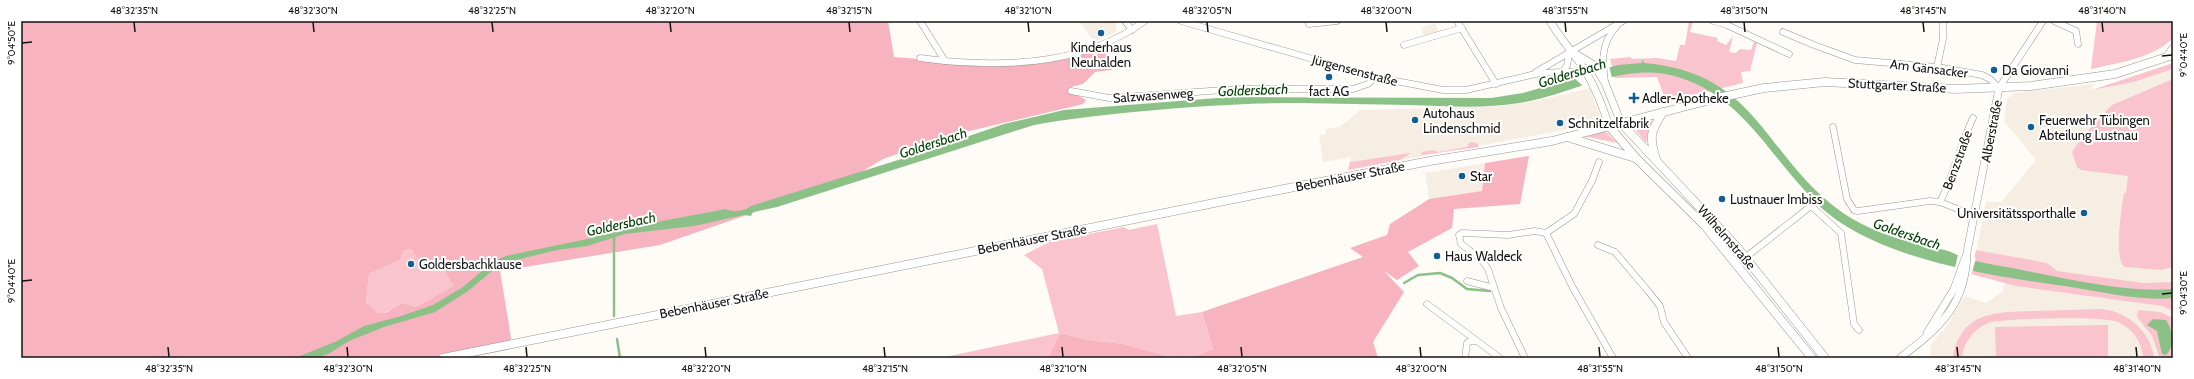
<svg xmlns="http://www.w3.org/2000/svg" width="2194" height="379" viewBox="0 0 2194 379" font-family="Cabin,sans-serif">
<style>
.built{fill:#f7eee3}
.green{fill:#f9c4cd}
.forest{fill:#f7b3bf;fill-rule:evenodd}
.water{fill:#8bc187}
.pier{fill:#fffbf6}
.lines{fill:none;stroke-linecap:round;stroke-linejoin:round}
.stream{stroke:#8bc187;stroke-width:2.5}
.minor-casing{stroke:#9a9692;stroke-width:7}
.tertiary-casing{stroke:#9a9692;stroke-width:8}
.secondary-casing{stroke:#9a9692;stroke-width:9}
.minor{stroke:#fff;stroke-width:6}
.tertiary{stroke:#fff;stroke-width:7}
.secondary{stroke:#fff;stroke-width:8}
.ticks{fill:none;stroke:#141311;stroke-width:1.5}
.poi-dot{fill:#115e91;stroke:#fff;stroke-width:1.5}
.labels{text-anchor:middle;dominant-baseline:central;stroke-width:4;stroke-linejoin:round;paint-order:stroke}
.poi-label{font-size:13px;fill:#141311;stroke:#fff;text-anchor:start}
.street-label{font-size:13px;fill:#141311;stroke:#fff}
.water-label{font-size:14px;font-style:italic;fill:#013d02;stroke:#fff}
.neatline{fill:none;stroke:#141311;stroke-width:1.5}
.ticks-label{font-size:10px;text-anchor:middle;fill:#141311}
</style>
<rect width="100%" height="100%" fill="#fffbf6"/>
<!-- built -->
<g class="built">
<path d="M 1080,21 L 1118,21 L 1115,26 L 1117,31 L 1094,42 Z"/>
<path d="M 1435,23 L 1439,35 L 1425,39 L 1421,28 Z"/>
<path d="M 2173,69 L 2173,358 L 1930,358 L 1931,344 L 1946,327 L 1965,296 L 1986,303 L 2002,292 L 2006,279 L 1978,251 L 1977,247 L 1986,202 L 2001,202 L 2036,160 L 2004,121 L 2007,99 L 2014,93 L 2093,84 L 2092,90 L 2134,82 Z"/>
<path d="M 1590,88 L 1602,123 L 1348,170 L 1351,157 L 1323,162 L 1319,135 L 1326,134 L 1326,129 L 1340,127 L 1360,110 L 1501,106 L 1537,101 Z"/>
<path d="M 1485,163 L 1482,191 L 1429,199 L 1425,173 Z"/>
</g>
<!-- green -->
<g class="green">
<path d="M 1689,21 L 1693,21 L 1690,32 L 1718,38 L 1717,41 L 1726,45 L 1733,36 L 1729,52 L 1736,53 L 1740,49 L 1751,50 L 1754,42 L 1757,43 L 1750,71 L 1741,72 L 1743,83 L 1666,102 L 1657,77 L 1615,78 L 1610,59 L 1630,57 L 1632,59 L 1657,58 L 1676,61 L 1680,45 L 1685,45 Z"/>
<path d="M 2097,21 L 2173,21 L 2173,38 C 2152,59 2120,62 2091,69 Z"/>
<path d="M 2173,63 L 2173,69 L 2134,82 L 2092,90 Z"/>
<path d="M 2173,79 L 2173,267 L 2161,270 L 2125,267 C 2113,260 2122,206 2124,193 L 2126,193 L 2128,176 L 2081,170 L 2077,167 L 2072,152 L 2082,137 L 2112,105 Z"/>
<path d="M 1653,121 L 1649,126 L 1646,143 L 1633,126 Z"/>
<path d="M 1605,131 L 1617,143 L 1583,136 Z"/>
<path d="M 1472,142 L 1477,143 L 1479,147 L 1421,155 L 1422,152 L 1433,150 L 1438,152 L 1467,147 L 1469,143 Z"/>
<path d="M 1411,153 L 1400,160 L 1348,170 L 1350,162 Z"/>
<path d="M 1157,224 L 1176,316 L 1202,312 L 1213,349 L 1191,358 L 1174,358 L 1124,344 L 1088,340 L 1060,333 L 1048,358 L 940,358 L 1059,333 L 1042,269 L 1024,255 L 1049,242 L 1124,227 L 1129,230 Z"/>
<path d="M 411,249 L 419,261 L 438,260 L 453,286 L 416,307 L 402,303 L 384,313 L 378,313 L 366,303 L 369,274 L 400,260 L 403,251 Z"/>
<path d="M 1976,250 L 2047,263 L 2057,271 L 2143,283 L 2173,282 L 2173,311 L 2162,306 L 2016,286 L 1971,274 Z"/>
<path d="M 2099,309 C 2126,310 2151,331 2154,358 L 2143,358 C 2142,342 2133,329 2118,322 C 2104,316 2002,318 1988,323 C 1974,329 1963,343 1962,358 L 1953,358 C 1960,311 1997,312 2035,311 C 2057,310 2078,310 2099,309 Z"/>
<path d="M 2138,310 L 2160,312 L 2173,318 L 2173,358 L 2159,356 L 2152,336 L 2137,317 Z"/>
<path d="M 2108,325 L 2108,358 L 1996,358 L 1995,327 Z"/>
</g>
<!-- forest -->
<g class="forest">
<path d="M 21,21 L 888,21 L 894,57 L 945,61 L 1040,61 L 1108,42 L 1112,70 L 1095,72 L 1083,84 L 1071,87 L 1072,94 L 1077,95 L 1086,100 L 1083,104 L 948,136 L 883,159 L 848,180 L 660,245 L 500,271 L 512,344 L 443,358 L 21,358 ZM 411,249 L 419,261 L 438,260 L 453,286 L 416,307 L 402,303 L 385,313 L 378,313 L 366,303 L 369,274 L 400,260 L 403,251 Z"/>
<path d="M 1529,156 L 1520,204 L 1454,209 L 1452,228 L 1408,252 L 1419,266 L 1397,280 L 1384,271 L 1404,292 L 1373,342 L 1378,358 L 1191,358 L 1213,349 L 1202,312 L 1363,257 L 1350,248 L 1387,235 L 1390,224 L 1429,199 L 1482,191 L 1485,163 Z"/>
<path d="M 1060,333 L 1088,340 L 1124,344 L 1174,358 L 1048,358 Z"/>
</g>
<!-- water -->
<g class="water">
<path d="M 1642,59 L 1644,63 C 1760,73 1763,157 1843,213 C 1867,229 1893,238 1921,245 C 1931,247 1944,249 1953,253 C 1971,262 1997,265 2017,269 C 2063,278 2127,293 2173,289 L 2173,298 C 2141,301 2108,293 2077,288 C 1996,276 1878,262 1817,204 L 1813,204 L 1815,201 C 1770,157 1743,98 1681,78 C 1626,59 1575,94 1519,103 C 1483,109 1446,106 1409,105 C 1373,104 1336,104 1299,103 C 1237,103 1175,108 1114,114 C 1087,117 1061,120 1034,125 L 777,207 L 753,212 L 751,216 L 744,215 L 694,226 L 625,234 L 587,246 L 557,250 L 512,261 L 497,267 L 468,291 L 435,312 L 384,327 L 349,341 L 330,353 L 318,358 L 295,358 L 337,341 L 364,326 L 398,317 L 433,305 L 463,287 L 494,261 L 506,256 L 592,238 L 625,228 L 726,209 C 733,213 745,211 751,206 L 911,156 L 1004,124 L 1064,110 L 1230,97 L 1491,98 L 1523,93 L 1618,65 L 1642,63 Z"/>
<path d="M 2153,319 L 2166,320 C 2172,329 2176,346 2166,355 L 2162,354 L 2157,331 L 2147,325 Z"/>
</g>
<!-- pier -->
<g class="pier">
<path d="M 1609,65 L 1612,78 L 1585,88 L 1573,77 Z"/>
<path d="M 1958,254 L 1976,258 L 1972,273 L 1955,268 Z"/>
</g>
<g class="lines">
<!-- stream -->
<g class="stream">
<path d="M 614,235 L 614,316"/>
<path d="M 1404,283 L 1418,275 L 1440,273 L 1452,278 L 1467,289 L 1490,291"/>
<path d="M 617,339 L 620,358"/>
</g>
<!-- minor casing -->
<g class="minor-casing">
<g id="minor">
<path d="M 920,21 L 945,61 C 1015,67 1086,63 1145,21"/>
<path d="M 1125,21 L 1132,30"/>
<path d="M 1181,21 L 1375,77 L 1443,90 L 1466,90 L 1540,73 L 1585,71"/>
<path d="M 1457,21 L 1496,84"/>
<path d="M 1713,21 L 1727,25 L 1789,54"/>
<path d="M 2054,21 L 2076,31 L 2078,44"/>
<path d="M 1309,24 L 1337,21"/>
<path d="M 1783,32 L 1814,45 L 1855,60 L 1937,67 L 1982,75 L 1990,79 L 1999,88 L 2043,21"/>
<path d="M 1404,45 L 1462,28"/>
<path d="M 920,58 L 945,61"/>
<path d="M 2165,58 L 2173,47"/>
<path d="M 1937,67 L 1943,39 L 1943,21"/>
<path d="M 1564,70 L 1567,65 L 1570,50"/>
<path d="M 1536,72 L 1623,21"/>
<path d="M 1605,82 C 1602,60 1601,44 1616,27"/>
<path d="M 1071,91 L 1109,98 L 1239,89 L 1353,89 L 1368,84 L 1375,77"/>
<path d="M 1833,127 L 1847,199 L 1854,210 L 1858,211 L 1930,201 L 1940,202 L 1975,216"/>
<path d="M 1940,202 C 1954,175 1960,145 1973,118"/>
<path d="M 1546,233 L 1573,288 L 1613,358"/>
<path d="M 1598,245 L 1615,252 L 1648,291 L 1660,306 L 1664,322 L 1688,358"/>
<path d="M 1746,257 L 1811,206 L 1841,233 L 1854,324 L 1859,330"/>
<path d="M 1467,281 L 1494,288"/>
<path d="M 1427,304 L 1500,358"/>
<path d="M 1465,358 L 1467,343 L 1471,341 L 1476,341"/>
<path d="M 1525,358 L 1501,308 L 1488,269 L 1481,259 L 1461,244 L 1459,235 L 1462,233 L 1508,235 L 1535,231 L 1546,233 L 1574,214 L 1592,181 L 1599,162"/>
</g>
</g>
<!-- tertiary casing -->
<g class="tertiary-casing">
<g id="tertiary">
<path d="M 1550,21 C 1560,39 1575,54 1586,72 C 1596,89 1603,107 1609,126"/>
<path d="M 1574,53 L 1594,65 L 1605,83 L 1621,123"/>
<path d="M 1927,333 L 1954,289 L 1966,256"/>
<path d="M 1900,358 C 1940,327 1966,306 1967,252 L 1999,88"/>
</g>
</g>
<!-- secondary casing -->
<g class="secondary-casing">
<g id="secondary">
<path d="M 1621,123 L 1737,247 L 1825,358"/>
<path d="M 1609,126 L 1636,158 L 1705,226 L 1812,358"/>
<path d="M 1567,137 L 1635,158"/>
<path d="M 1656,159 C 1649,137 1650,132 1663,112"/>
<path d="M 443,358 L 1284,189 L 1430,161 L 1552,141 L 1722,97 L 1764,88 L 1825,82 L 1956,89 L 2031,86 L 2115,74 L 2173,55"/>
</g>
</g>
<!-- minor -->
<use href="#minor" class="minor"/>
<!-- tertiary -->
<use href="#tertiary" class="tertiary"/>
<!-- secondary -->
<use href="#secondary" class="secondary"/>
</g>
<!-- ticks -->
<path class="ticks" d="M 134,22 L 135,32M 313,22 L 314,32M 492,22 L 493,32M 670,22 L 671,32M 849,22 L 850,32M 1028,22 L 1029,32M 1207,22 L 1208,32M 1386,22 L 1387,32M 1565,22 L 1566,32M 1744,22 L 1745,32M 1923,22 L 1924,32M 2102,22 L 2103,32M 22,43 L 32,42M 2162,56 L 2172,55M 22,281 L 32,280M 2162,294 L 2172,293M 168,347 L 169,357M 347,347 L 348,357M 526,347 L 527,357M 705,347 L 706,357M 884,347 L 885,357M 1062,347 L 1063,357M 1241,347 L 1242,357M 1420,347 L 1421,357M 1599,347 L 1600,357M 1778,347 L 1779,357M 1957,347 L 1958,357M 2136,347 L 2137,357"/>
<!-- markers -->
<g class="poi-dot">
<circle cx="1101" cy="33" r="4"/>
<circle cx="1994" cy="70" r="4"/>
<circle cx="1329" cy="77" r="4"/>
<path d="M1632 92h4v4h4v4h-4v4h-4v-4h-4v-4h4z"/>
<circle cx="1415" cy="120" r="4"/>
<circle cx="1560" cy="123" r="4"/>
<circle cx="2031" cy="127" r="4"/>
<circle cx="1462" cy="176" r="4"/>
<circle cx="1722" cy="199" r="4"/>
<circle cx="2084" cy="213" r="4"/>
<circle cx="1437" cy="256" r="4"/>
<circle cx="411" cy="264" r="4"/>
</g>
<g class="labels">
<!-- poi labels -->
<g class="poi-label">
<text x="1101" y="47" text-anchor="middle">Kinderhaus<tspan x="1101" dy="15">Neuhalden</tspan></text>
<text x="2002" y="70">Da Giovanni</text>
<text x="1329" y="91" text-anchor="middle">fact AG</text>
<text x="1642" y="98">Adler-Apotheke</text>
<text x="1423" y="113">Autohaus<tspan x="1423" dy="15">Lindenschmid</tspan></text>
<text x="2039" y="120">Feuerwehr Tübingen<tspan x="2039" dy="15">Abteilung Lustnau</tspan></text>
<text x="1568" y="123">Schnitzelfabrik</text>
<text x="1470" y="176">Star</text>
<text x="1730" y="199">Lustnauer Imbiss</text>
<text x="2076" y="213" text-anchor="end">Universitätssporthalle</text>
<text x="1445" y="256">Haus Waldeck</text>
<text x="419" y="264">Goldersbachklause</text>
</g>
<!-- street labels -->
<g class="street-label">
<text transform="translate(1929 68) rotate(7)">Am Gänsacker</text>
<text transform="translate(1355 70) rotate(15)">Jürgensenstraße</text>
<text transform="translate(1897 85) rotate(3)">Stuttgarter Straße</text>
<text transform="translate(1153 95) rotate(-4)">Salzwasenweg</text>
<text transform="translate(1991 131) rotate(-79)">Alberstraße</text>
<text transform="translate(1957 160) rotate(-70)">Benzstraße</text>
<text transform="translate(1350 176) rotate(-11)">Bebenhäuser Straße</text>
<text transform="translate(1727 237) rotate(49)">Wilhelmstraße</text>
<text transform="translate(1032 239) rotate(-11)">Bebenhäuser Straße</text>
<text transform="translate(714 303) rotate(-11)">Bebenhäuser Straße</text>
</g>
<!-- water labels -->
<g class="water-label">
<text transform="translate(1572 73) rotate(-17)">Goldersbach</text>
<text transform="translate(1253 90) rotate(-2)">Goldersbach</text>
<text transform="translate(933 143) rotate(-18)">Goldersbach</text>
<text transform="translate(621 224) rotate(-12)">Goldersbach</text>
<text transform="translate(1907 234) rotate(19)">Goldersbach</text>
</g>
</g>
<!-- border -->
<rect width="2194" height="379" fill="none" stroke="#ffffff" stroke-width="44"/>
<rect x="22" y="22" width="2150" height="335" class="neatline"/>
<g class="ticks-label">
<text x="134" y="14">48°32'35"N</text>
<text x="313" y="14">48°32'30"N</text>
<text x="492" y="14">48°32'25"N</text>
<text x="670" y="14">48°32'20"N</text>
<text x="849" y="14">48°32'15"N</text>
<text x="1028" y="14">48°32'10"N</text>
<text x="1207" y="14">48°32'05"N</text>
<text x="1386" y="14">48°32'00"N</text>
<text x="1565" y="14">48°31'55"N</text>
<text x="1744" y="14">48°31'50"N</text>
<text x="1923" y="14">48°31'45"N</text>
<text x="2102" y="14">48°31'40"N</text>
<text transform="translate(11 43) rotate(-90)" y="4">9°04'50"E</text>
<text transform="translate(2183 55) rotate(-90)" y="4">9°04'40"E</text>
<text transform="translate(11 281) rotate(-90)" y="4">9°04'40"E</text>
<text transform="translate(2183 293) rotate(-90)" y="4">9°04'30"E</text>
<text x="169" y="372">48°32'35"N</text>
<text x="348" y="372">48°32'30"N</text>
<text x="527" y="372">48°32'25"N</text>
<text x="706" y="372">48°32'20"N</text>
<text x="885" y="372">48°32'15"N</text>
<text x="1063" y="372">48°32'10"N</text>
<text x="1242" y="372">48°32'05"N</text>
<text x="1421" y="372">48°32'00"N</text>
<text x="1600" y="372">48°31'55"N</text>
<text x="1779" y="372">48°31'50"N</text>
<text x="1958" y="372">48°31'45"N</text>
<text x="2137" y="372">48°31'40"N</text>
</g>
</svg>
